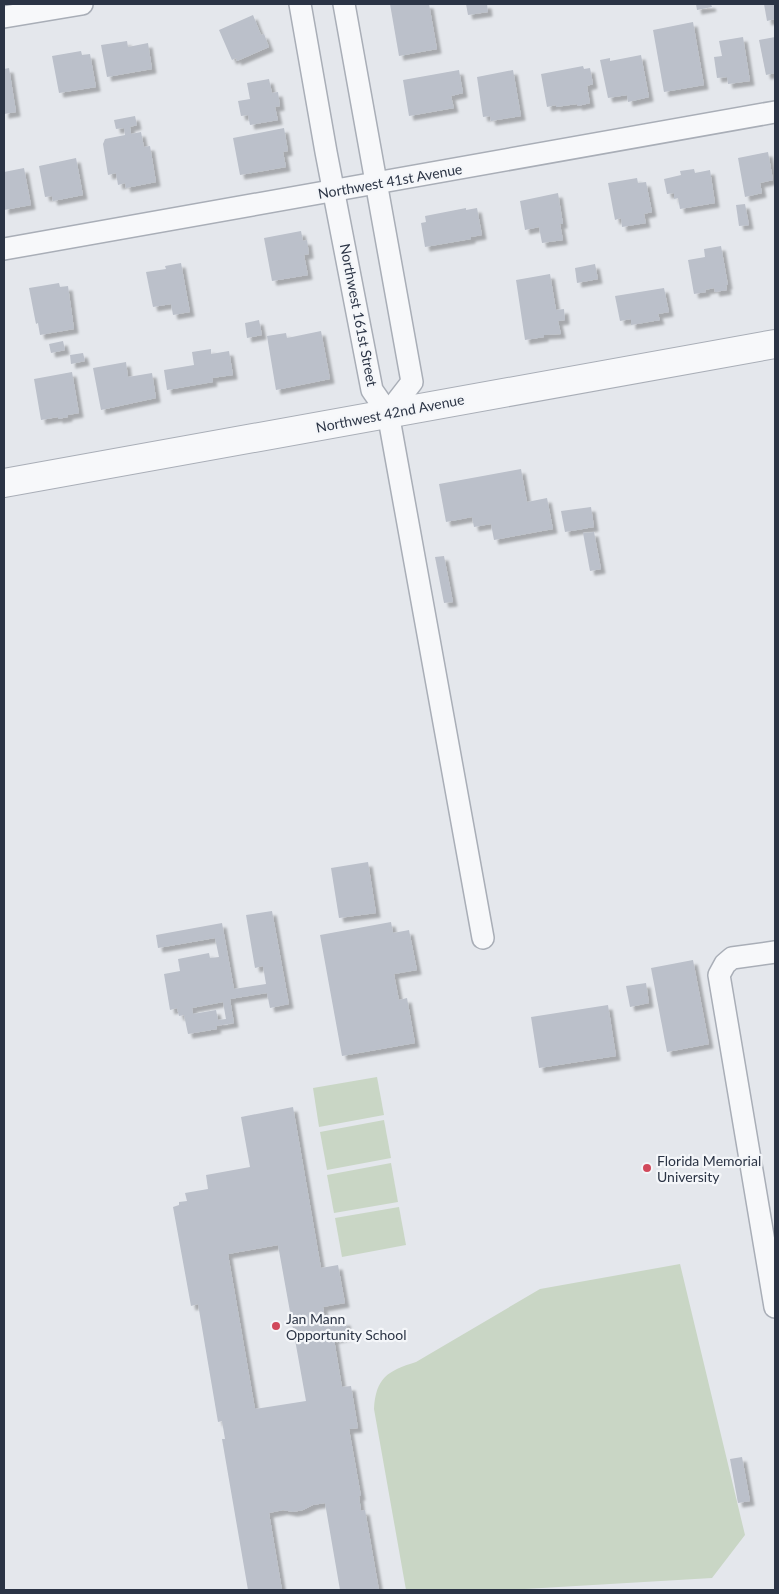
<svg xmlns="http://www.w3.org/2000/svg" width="779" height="1594" viewBox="0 0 779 1594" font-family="Lato,sans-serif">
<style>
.green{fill:#c9d6c5}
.building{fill:#bbc0ca;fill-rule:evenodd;filter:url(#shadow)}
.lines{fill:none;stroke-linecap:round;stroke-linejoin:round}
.minor-casing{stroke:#a9aeb7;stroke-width:24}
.tertiary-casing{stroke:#a9aeb7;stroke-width:30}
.minor{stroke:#f7f8fa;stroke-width:21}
.tertiary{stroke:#f7f8fa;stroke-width:28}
.poi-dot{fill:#d1495b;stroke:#f4f6f9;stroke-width:2}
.labels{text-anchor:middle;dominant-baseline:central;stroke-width:4.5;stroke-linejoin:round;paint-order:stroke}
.street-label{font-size:14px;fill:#2b3445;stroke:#f4f6f9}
.poi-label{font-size:14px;fill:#2b3445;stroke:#f4f6f9;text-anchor:start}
</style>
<defs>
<filter id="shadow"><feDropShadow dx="4.5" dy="4.5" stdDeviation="1" flood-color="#0004"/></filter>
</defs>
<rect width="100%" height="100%" fill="#e4e7ec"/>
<!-- green -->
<g class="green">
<path d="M 377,1077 L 384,1115 L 319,1127 L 313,1088 Z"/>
<path d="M 384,1120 L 391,1158 L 327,1170 L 320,1132 Z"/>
<path d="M 391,1163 L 398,1202 L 334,1213 L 327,1175 Z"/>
<path d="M 399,1207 L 406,1245 L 342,1257 L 335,1218 Z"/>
<path d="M 680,1264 L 745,1535 L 712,1578 L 507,1590 L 406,1590 L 374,1409 C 376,1378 387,1371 416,1362 L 540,1289 Z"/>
</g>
<!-- building -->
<g class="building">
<path d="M 390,4 L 429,4 L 437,49 L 399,56 Z"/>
<path d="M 466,4 L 487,4 L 488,12 L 468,15 Z"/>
<path d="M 696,4 L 711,4 L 712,7 L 697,10 Z"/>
<path d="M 764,4 L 775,4 L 775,19 L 767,21 Z"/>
<path d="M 253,15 L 261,35 L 264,34 L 269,47 L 237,61 L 236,58 L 232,60 L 219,30 Z"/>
<path d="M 693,22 L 704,85 L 664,92 L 653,30 Z"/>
<path d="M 743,37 L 750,81 L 728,84 L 727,77 L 717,78 L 714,57 L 722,56 L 719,41 Z"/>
<path d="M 775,37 L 775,73 L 766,75 L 759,40 Z"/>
<path d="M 127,41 L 128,47 L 148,43 L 152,69 L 107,77 L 101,45 Z"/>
<path d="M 81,51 L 82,55 L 90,54 L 96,87 L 59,93 L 52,56 Z"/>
<path d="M 641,55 L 649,97 L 628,102 L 627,95 L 608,98 L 600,60 L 610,58 L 610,61 Z"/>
<path d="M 583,66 L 584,69 L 590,68 L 593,84 L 587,86 L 590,103 L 578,106 L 577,104 L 556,107 L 556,105 L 547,107 L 541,74 Z"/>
<path d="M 9,68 L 16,112 L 4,114 L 4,69 Z"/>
<path d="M 459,70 L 463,93 L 451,96 L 454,108 L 409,116 L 403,80 Z"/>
<path d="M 513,70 L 521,116 L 491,121 L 490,116 L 483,117 L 477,77 Z"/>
<path d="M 269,79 L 272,93 L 278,92 L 280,106 L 275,107 L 278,120 L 250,125 L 248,115 L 241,116 L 238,101 L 250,99 L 247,83 Z"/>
<path d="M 135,116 L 137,125 L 130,127 L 131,134 L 141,132 L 144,147 L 150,146 L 156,182 L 126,188 L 125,183 L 118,185 L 116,173 L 108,175 L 103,144 L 105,139 L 125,135 L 124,128 L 116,129 L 114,120 Z"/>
<path d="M 284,128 L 288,151 L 283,152 L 286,167 L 240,175 L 233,138 Z"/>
<path d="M 768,152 L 773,180 L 760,183 L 762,193 L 745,197 L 738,158 Z"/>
<path d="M 76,158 L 83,195 L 53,201 L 52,196 L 45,197 L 39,166 Z"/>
<path d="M 24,168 L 31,205 L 4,210 L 4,172 Z"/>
<path d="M 694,169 L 695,173 L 710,170 L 715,203 L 680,209 L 678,198 L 674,199 L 674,193 L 667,194 L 664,179 L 681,175 L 680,171 Z"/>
<path d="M 637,178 L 638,183 L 646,182 L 652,212 L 644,214 L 646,223 L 622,227 L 621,218 L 615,220 L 608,183 Z"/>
<path d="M 558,193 L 563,224 L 560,224 L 563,240 L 542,243 L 539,227 L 525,230 L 520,201 Z"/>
<path d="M 745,204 L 749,225 L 739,226 L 736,205 Z"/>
<path d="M 466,208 L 466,210 L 477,208 L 482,235 L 471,237 L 471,239 L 425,247 L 421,223 L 426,222 L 425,216 Z"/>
<path d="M 301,231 L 303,241 L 307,240 L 309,254 L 304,255 L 308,275 L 272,281 L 264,238 Z"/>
<path d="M 721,246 L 728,285 L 726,285 L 727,290 L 715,292 L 714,288 L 705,290 L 706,292 L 694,294 L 688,260 L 705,257 L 704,249 Z"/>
<path d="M 181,263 L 190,312 L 173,315 L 171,304 L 153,307 L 146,272 L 166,269 L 165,266 Z"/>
<path d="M 595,264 L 598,279 L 577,283 L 575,268 Z"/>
<path d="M 550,274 L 556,310 L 564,309 L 565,320 L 558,321 L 561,334 L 544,335 L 544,337 L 525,340 L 516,280 Z"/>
<path d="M 59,283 L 60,287 L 68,286 L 74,329 L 40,335 L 38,323 L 36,324 L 29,288 Z"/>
<path d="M 664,288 L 669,312 L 658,314 L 660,320 L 631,325 L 631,319 L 620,321 L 615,296 Z"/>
<path d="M 259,320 L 262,335 L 247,338 L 245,323 Z"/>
<path d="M 321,331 L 330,379 L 276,390 L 267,336 L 286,333 L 287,338 Z"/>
<path d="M 63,341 L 65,350 L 51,353 L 49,344 Z"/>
<path d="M 211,349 L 211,354 L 229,351 L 233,375 L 212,378 L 213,382 L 167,390 L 164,370 L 194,365 L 192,352 Z"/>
<path d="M 83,353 L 85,361 L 71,364 L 70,355 Z"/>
<path d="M 126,362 L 128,377 L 152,373 L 156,398 L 101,410 L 93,368 Z"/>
<path d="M 72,372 L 79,413 L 68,415 L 68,417 L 58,419 L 58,417 L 41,420 L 34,379 Z"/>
<path d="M 521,469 L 527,502 L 547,498 L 553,529 L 494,540 L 491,524 L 474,527 L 472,517 L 446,522 L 439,484 Z"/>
<path d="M 591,507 L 594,527 L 565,532 L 561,511 Z"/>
<path d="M 594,532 L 601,569 L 590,571 L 583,533 Z"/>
<path d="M 444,556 L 453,602 L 444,603 L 435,557 Z"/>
<path d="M 368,862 L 376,913 L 339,918 L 331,868 Z"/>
<path d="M 272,911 L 289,1004 L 270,1008 L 267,993 L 230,999 L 234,1023 L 216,1026 L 217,1029 L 188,1034 L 184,1015 L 179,1016 L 177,1008 L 170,1010 L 164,974 L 180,971 L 178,959 L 209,953 L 210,958 L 219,957 L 215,938 L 158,948 L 156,935 L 222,923 L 234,989 L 266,984 L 263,966 L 255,968 L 246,915 ZM 223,1002 L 226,1019 L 218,1020 L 216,1010 L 193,1014 L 192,1008 Z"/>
<path d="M 391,922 L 393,933 L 409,930 L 417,970 L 394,974 L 399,1000 L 407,998 L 415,1043 L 342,1056 L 320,935 Z"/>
<path d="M 693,960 L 709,1044 L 667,1052 L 651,968 Z"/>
<path d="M 646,983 L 649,1003 L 630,1007 L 626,986 Z"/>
<path d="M 608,1005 L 616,1056 L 539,1068 L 531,1017 Z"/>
<path d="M 293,1107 L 321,1268 L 338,1265 L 345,1303 L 323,1307 L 326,1324 L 346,1321 L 348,1336 L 334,1339 L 342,1387 L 351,1386 L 358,1428 L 349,1429 L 361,1496 L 359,1496 L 361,1511 L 365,1510 L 379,1590 L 340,1590 L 325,1503 L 313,1505 L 303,1510 L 293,1512 L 283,1510 L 269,1513 L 282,1590 L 248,1590 L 222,1439 L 225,1439 L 222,1421 L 218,1422 L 198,1304 L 191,1306 L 173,1207 L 179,1205 L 179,1202 L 187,1201 L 185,1193 L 208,1189 L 206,1175 L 250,1167 L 241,1117 ZM 278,1245 L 306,1401 L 255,1409 L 228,1254 Z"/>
<path d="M 742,1457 L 750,1501 L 738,1503 L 730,1459 Z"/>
</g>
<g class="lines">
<!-- minor casing -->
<g class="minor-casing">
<g id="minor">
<path d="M 300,4 L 326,152 L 372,390 L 388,413 L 483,938"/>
<path d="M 344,4 L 412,382 L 388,413"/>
<path d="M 4,17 L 82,4"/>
<path d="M 4,249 L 775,112"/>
<path d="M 775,952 L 732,958 L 725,964 L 719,975 L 775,1307"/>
</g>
</g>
<!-- tertiary casing -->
<g class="tertiary-casing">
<path id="tertiary" d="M 4,483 L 775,344"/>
</g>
<!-- minor -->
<use href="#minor" class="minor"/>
<!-- tertiary -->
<use href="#tertiary" class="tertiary"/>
</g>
<!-- markers -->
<g class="poi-dot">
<circle cx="647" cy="1168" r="5"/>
<circle cx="276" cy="1326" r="5"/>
</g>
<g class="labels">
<!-- street labels -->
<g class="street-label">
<text transform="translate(390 181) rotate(-10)">Northwest 41st Avenue</text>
<text transform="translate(359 315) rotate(79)">Northwest 161st Street</text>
<text transform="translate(390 413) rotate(-11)">Northwest 42nd Avenue</text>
</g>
<!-- poi labels -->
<g class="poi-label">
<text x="657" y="1160">Florida Memorial<tspan x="657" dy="16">University</tspan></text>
<text x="286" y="1318">Jan Mann<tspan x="286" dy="16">Opportunity School</tspan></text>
</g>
</g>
<!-- border -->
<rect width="779" height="1594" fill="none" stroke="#2b3445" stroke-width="10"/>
</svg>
